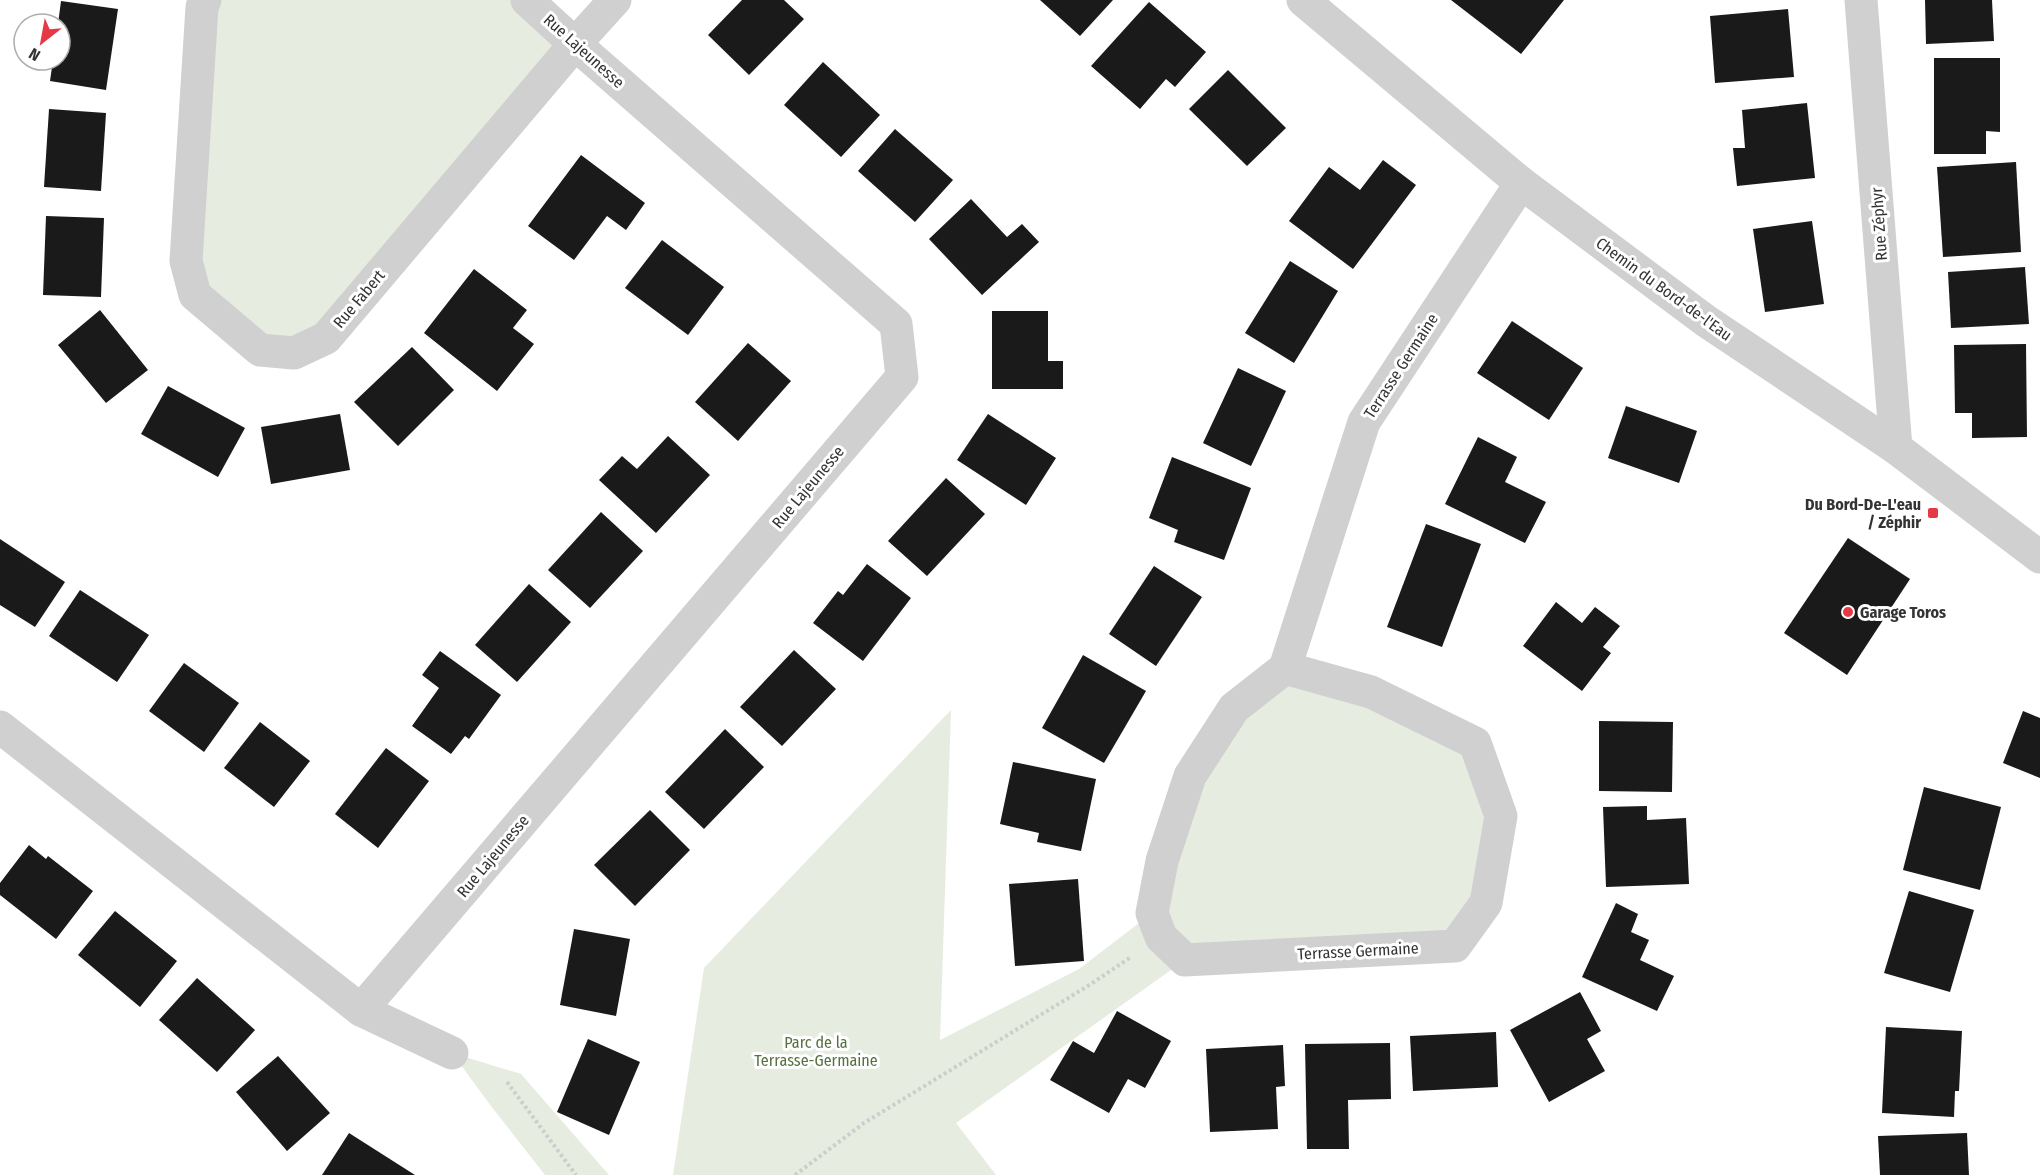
<svg xmlns="http://www.w3.org/2000/svg" width="2040" height="1175" viewBox="0 0 2040 1175" font-family="'Fira Sans Condensed',sans-serif">
<style>
.green{fill:#e6ecdf}
.building{fill:#1a1a1a}
.lines{fill:none;stroke-linecap:round;stroke-linejoin:round}
.path{stroke:#cdcdcd;stroke-width:4;stroke-dasharray:3 3;stroke-linecap:butt}
.minor{stroke:#d0d0d0;stroke-width:33}
.tertiary{stroke:#d0d0d0;stroke-width:33}
.poi-dot{fill:#e63946;stroke:#fff;stroke-width:2}
.labels{text-anchor:middle;dominant-baseline:central;stroke-width:6;stroke-linejoin:round;paint-order:stroke}
.street-label{font-size:16px;fill:#333;stroke:#fff}
.poi-label{font-size:16px;font-weight:bold;fill:#333;stroke:#fff;text-anchor:end}
.park-label{font-size:16px;fill:#56703f;stroke:#fff}
</style>
<rect width="100%" height="100%" fill="#fff"/>
<!-- green -->
<g class="green">
<path d="M 205,0 L 527,0 L 575,44 L 294,353 L 195,295 Z"/>
<path d="M 1285,668 L 1475,743 L 1501,816 L 1455,946 L 1185,960 L 956,1123 L 996,1175 L 673,1175 L 704,968 L 951,710 L 940,1040 L 1079,969 L 1152,913 L 1190,776 Z"/>
<path d="M 452,1053 L 521,1074 L 609,1175 L 545,1175 L 491,1106 Z"/>
</g>
<!-- building -->
<g class="building">
<path d="M 742,0 L 784,0 L 804,19 L 749,75 L 708,35 Z"/>
<path d="M 1040,0 L 1113,0 L 1080,36 Z"/>
<path d="M 1451,0 L 1564,0 L 1521,54 Z"/>
<path d="M 1925,0 L 1992,0 L 1994,41 L 1926,44 Z"/>
<path d="M 61,1 L 118,9 L 106,90 L 50,81 L 53,60 L 60,60 L 60,24 L 58,24 Z"/>
<path d="M 1149,2 L 1206,52 L 1175,87 L 1166,79 L 1140,109 L 1091,66 Z"/>
<path d="M 1788,9 L 1794,77 L 1715,83 L 1710,16 Z"/>
<path d="M 1934,58 L 2000,58 L 2000,132 L 1986,131 L 1986,154 L 1934,154 Z"/>
<path d="M 823,62 L 880,115 L 841,157 L 784,105 Z"/>
<path d="M 1228,70 L 1286,128 L 1247,166 L 1189,109 Z"/>
<path d="M 1807,103 L 1815,178 L 1737,186 L 1733,148 L 1745,148 L 1742,110 Z"/>
<path d="M 49,109 L 106,113 L 101,191 L 44,187 Z"/>
<path d="M 895,129 L 953,180 L 915,222 L 858,171 Z"/>
<path d="M 581,155 L 645,203 L 626,230 L 607,216 L 574,260 L 528,226 Z"/>
<path d="M 1383,160 L 1416,185 L 1353,269 L 1289,221 L 1329,167 L 1360,190 Z"/>
<path d="M 2016,162 L 2021,252 L 1943,257 L 1937,167 Z"/>
<path d="M 971,199 L 1007,237 L 1022,224 L 1039,242 L 982,295 L 929,239 Z"/>
<path d="M 46,216 L 104,218 L 101,297 L 43,295 Z"/>
<path d="M 1812,221 L 1824,304 L 1765,312 L 1753,229 Z"/>
<path d="M 662,240 L 724,287 L 688,335 L 625,288 Z"/>
<path d="M 1290,261 L 1338,291 L 1294,363 L 1245,333 Z"/>
<path d="M 2025,267 L 2029,324 L 1951,328 L 1948,272 Z"/>
<path d="M 474,269 L 527,310 L 513,328 L 534,344 L 497,391 L 424,333 Z"/>
<path d="M 100,310 L 148,370 L 106,403 L 58,345 Z"/>
<path d="M 992,311 L 1048,311 L 1048,361 L 1063,361 L 1063,389 L 992,389 Z"/>
<path d="M 1512,321 L 1583,368 L 1549,420 L 1477,373 Z"/>
<path d="M 748,343 L 791,381 L 738,441 L 695,402 Z"/>
<path d="M 2026,344 L 2027,437 L 1972,438 L 1972,413 L 1955,413 L 1954,345 Z"/>
<path d="M 412,347 L 454,390 L 398,446 L 354,402 Z"/>
<path d="M 1238,368 L 1286,391 L 1251,466 L 1203,443 Z"/>
<path d="M 168,386 L 245,428 L 218,477 L 141,434 Z"/>
<path d="M 1626,406 L 1697,431 L 1679,483 L 1608,458 Z"/>
<path d="M 340,414 L 350,470 L 271,484 L 261,427 Z"/>
<path d="M 988,414 L 1056,458 L 1026,505 L 957,460 Z"/>
<path d="M 668,436 L 710,475 L 656,533 L 599,480 L 622,456 L 637,469 Z"/>
<path d="M 1478,437 L 1517,457 L 1505,482 L 1546,502 L 1525,543 L 1445,504 Z"/>
<path d="M 1172,457 L 1251,488 L 1224,560 L 1174,542 L 1178,530 L 1149,518 Z"/>
<path d="M 946,478 L 985,514 L 927,576 L 888,541 Z"/>
<path d="M 601,512 L 643,551 L 590,608 L 548,570 Z"/>
<path d="M 1426,524 L 1481,544 L 1442,647 L 1387,627 Z"/>
<path d="M 1848,538 L 1910,579 L 1847,675 L 1784,633 Z"/>
<path d="M 0,539 L 65,582 L 35,627 L 0,605 Z"/>
<path d="M 867,564 L 911,598 L 863,661 L 813,623 L 838,591 L 843,595 Z"/>
<path d="M 1154,566 L 1202,597 L 1156,666 L 1109,634 Z"/>
<path d="M 529,584 L 571,622 L 517,682 L 475,645 Z"/>
<path d="M 80,590 L 149,635 L 117,682 L 49,636 Z"/>
<path d="M 1556,602 L 1582,623 L 1595,607 L 1620,626 L 1603,647 L 1611,653 L 1582,691 L 1523,646 Z"/>
<path d="M 794,650 L 836,689 L 782,746 L 740,707 Z"/>
<path d="M 440,651 L 501,695 L 469,739 L 465,736 L 451,754 L 412,726 L 439,688 L 422,675 Z"/>
<path d="M 1083,655 L 1146,691 L 1104,763 L 1042,728 Z"/>
<path d="M 184,663 L 239,703 L 204,752 L 149,711 Z"/>
<path d="M 2023,711 L 2040,718 L 2040,778 L 2003,763 Z"/>
<path d="M 1599,721 L 1673,722 L 1672,792 L 1599,791 Z"/>
<path d="M 260,722 L 310,761 L 274,807 L 224,768 Z"/>
<path d="M 725,729 L 764,767 L 704,829 L 665,792 Z"/>
<path d="M 386,748 L 429,781 L 378,848 L 335,814 Z"/>
<path d="M 1013,762 L 1096,779 L 1081,851 L 1037,842 L 1039,833 L 1000,824 Z"/>
<path d="M 1924,787 L 2001,807 L 1980,890 L 1903,870 Z"/>
<path d="M 1647,806 L 1647,820 L 1686,818 L 1689,884 L 1606,887 L 1603,807 Z"/>
<path d="M 650,810 L 690,850 L 635,906 L 594,865 Z"/>
<path d="M 29,845 L 46,859 L 48,856 L 93,891 L 56,939 L 0,895 L 0,883 Z"/>
<path d="M 1078,879 L 1084,961 L 1015,966 L 1009,884 Z"/>
<path d="M 1909,891 L 1974,910 L 1950,992 L 1884,973 Z"/>
<path d="M 1616,903 L 1638,914 L 1631,932 L 1649,940 L 1640,960 L 1674,976 L 1657,1011 L 1582,977 Z"/>
<path d="M 115,911 L 177,961 L 140,1007 L 78,955 Z"/>
<path d="M 574,929 L 630,939 L 616,1016 L 560,1005 Z"/>
<path d="M 197,978 L 255,1030 L 217,1072 L 159,1020 Z"/>
<path d="M 1580,992 L 1601,1031 L 1587,1039 L 1605,1071 L 1549,1102 L 1510,1030 Z"/>
<path d="M 1117,1011 L 1171,1041 L 1145,1088 L 1128,1079 L 1109,1113 L 1050,1080 L 1073,1041 L 1094,1053 Z"/>
<path d="M 1886,1027 L 1962,1031 L 1959,1091 L 1955,1091 L 1954,1117 L 1882,1113 Z"/>
<path d="M 1496,1032 L 1498,1087 L 1413,1091 L 1410,1036 Z"/>
<path d="M 588,1039 L 640,1062 L 609,1135 L 557,1112 Z"/>
<path d="M 1390,1043 L 1391,1099 L 1348,1100 L 1349,1149 L 1307,1149 L 1305,1044 Z"/>
<path d="M 1283,1045 L 1285,1086 L 1276,1087 L 1278,1129 L 1210,1132 L 1206,1049 Z"/>
<path d="M 278,1056 L 330,1113 L 287,1151 L 236,1092 Z"/>
<path d="M 349,1133 L 415,1175 L 322,1175 Z"/>
<path d="M 1967,1133 L 1969,1175 L 1880,1175 L 1878,1136 Z"/>
</g>
<g class="lines">
<!-- path -->
<g class="path">
<path d="M 507,1082 L 576,1175"/>
<path d="M 795,1175 L 864,1123 L 1091,984 L 1131,957"/>
</g>
<!-- minor -->
<g class="minor">
<path d="M 205,0 L 202,7 L 186,261 L 195,295 L 260,350 L 294,353 L 326,338 L 575,44 L 615,0"/>
<path d="M 1861,0 L 1896,448"/>
<path d="M 1285,668 L 1371,692 L 1475,743 L 1501,816 L 1486,903 L 1455,946 L 1185,960 L 1161,937 L 1152,913 L 1162,861 L 1190,776 L 1234,708 L 1285,668 L 1364,422 L 1521,183"/>
<path d="M 0,727 L 361,1010 L 902,377 L 896,324 L 575,44 L 527,0"/>
<path d="M 361,1010 L 452,1053"/>
</g>
<!-- tertiary -->
<path class="tertiary" d="M 1303,0 L 1521,183 L 1706,321 L 1896,448 L 2040,557"/>
</g>
<!-- markers -->
<g class="poi-dot">
<rect x="1927" y="507" width="12" height="12" rx="3"/>
<circle cx="1848" cy="612" r="6"/>
</g>
<g class="labels">
<!-- street labels -->
<g class="street-label">
<text transform="translate(584 51) rotate(42)">Rue Lajeunesse</text>
<text transform="translate(1879 224) rotate(-94)">Rue Zéphyr</text>
<text transform="translate(1664 289) rotate(36)">Chemin du Bord-de-l'Eau</text>
<text transform="translate(359 299) rotate(-50)">Rue Fabert</text>
<text transform="translate(1401 366) rotate(-57)">Terrasse Germaine</text>
<text transform="translate(808 487) rotate(-50)">Rue Lajeunesse</text>
<text transform="translate(493 856) rotate(-50)">Rue Lajeunesse</text>
<text transform="translate(1358 951) rotate(-3)">Terrasse Germaine</text>
</g>
<!-- poi labels -->
<g class="poi-label">
<text x="1921" y="504">Du Bord-De-L'eau<tspan x="1921" dy="18">/ Zéphir</tspan></text>
<text x="1860" y="612" text-anchor="start">Garage Toros</text>
</g>
<!-- park labels -->
<g class="park-label">
<text x="816" y="1042">Parc de la<tspan x="816" dy="18">Terrasse-Germaine</tspan></text>
</g>
</g>
<!-- north arrow -->
<g transform="translate(42 42) rotate(211)"><circle r="28" fill="#ffffff" stroke="#adadad" stroke-width="1.5"/>
<path d="M0-4.5L10 22L0 15L-10 22Z" fill="#e63946"/>
<text y="-9" font-size="16" font-weight="bold" text-anchor="middle" fill="#333333">N</text>
</g>
</svg>
